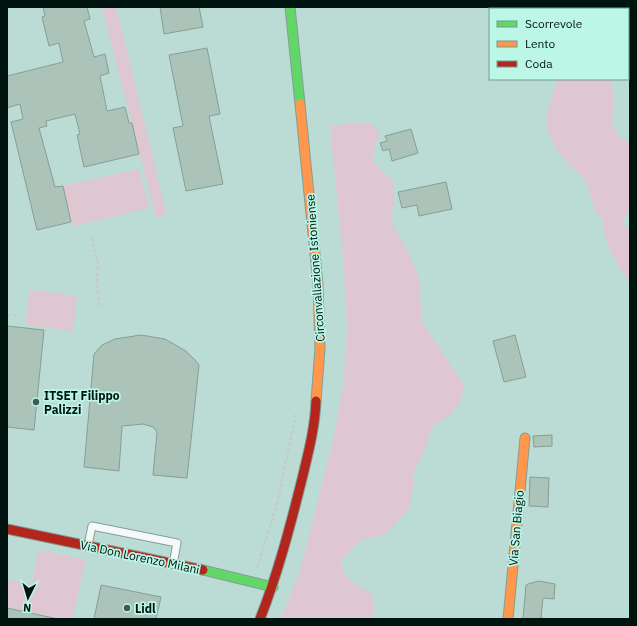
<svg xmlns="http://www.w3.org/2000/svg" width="637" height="626" viewBox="0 0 637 626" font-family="'IBM Plex Sans',sans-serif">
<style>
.green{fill:#dec7d0}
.building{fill:#acc3ba;stroke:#879e95}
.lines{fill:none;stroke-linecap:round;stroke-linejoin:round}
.lane-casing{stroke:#839d97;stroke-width:9}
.fast-casing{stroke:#839d97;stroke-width:11}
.slow-casing{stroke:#839d97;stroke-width:11}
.jam-casing{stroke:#839d97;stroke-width:11}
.path{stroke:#c3ccca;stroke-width:2.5;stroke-dasharray:4 2;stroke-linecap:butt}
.lane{stroke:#f5faf9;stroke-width:7}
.fast{stroke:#63d668;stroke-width:9}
.slow{stroke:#ff974d;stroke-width:9}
.jam{stroke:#b3261e;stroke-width:9}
.poi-dot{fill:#415a54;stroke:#bbf6e7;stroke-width:1.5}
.labels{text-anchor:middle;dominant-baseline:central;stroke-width:3.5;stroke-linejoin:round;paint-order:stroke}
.street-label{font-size:12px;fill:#00140f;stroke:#bbf6e7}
.poi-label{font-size:12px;font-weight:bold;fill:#00140f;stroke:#bbf6e7;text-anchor:start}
</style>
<rect width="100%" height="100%" fill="#bbdcd4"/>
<!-- green -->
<g class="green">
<path d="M 102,7 L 116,7 L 167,215 L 156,218 Z"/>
<path d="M 540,7 L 572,7 L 571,9 L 543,9 Z"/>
<path d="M 557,79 L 610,79 L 613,92 L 613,110 L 612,125 L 619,137 L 630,144 L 630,209 L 622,222 L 630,232 L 630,282 L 619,268 L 609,248 L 604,232 L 604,221 L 594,210 L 589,189 L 582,177 L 569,165 L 555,147 L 548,132 L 546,116 Z"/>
<path d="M 360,122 L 371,124 L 380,132 L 375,144 L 373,162 L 394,182 L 392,224 L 407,249 L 419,279 L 422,322 L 464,385 L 461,401 L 450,415 L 433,426 L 423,454 L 413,473 L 413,486 L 409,508 L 386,534 L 359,541 L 342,560 L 343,574 L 356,585 L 371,593 L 375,610 L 370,619 L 281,619 L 301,567 L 321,488 L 333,442 L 343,385 L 347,333 L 344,268 L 330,126 Z"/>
<path d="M 139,169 L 149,208 L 73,226 L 63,186 Z"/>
<path d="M 30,290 L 77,296 L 73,331 L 25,325 Z"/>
<path d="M 39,550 L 86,560 L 72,619 L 7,619 L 7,580 L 32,584 Z"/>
</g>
<!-- building -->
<g class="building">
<path d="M 43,7 L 87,7 L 90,19 L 84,21 L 94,57 L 105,54 L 109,73 L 100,76 L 107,111 L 125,107 L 129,123 L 132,123 L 139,154 L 84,167 L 77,135 L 80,134 L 75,114 L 46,121 L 47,126 L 39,128 L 55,187 L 63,186 L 71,222 L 37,230 L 11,122 L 23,119 L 20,104 L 7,108 L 7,76 L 63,62 L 59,43 L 49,46 L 42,17 L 45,16 Z"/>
<path d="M 160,7 L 199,7 L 203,27 L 164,34 Z"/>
<path d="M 207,48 L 220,114 L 209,116 L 223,184 L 186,191 L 173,128 L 183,126 L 169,55 Z"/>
<path d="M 411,129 L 418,153 L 392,161 L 389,149 L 383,151 L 380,143 L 387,141 L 385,136 Z"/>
<path d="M 446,182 L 452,209 L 419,216 L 417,205 L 402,208 L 398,192 Z"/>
<path d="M 7,326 L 44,330 L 34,430 L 7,427 Z"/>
<path d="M 141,335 L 165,339 L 186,351 L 195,360 L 199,365 L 187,478 L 153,475 L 157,432 L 153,427 L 143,424 L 122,426 L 119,471 L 84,467 L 94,354 L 102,345 L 115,339 Z"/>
<path d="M 515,335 L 526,377 L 504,382 L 493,341 Z"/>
<path d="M 552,435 L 552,446 L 534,447 L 533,436 Z"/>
<path d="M 530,477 L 549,478 L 548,507 L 529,506 Z"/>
<path d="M 539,581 L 555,584 L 554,599 L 543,598 L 541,618 L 549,619 L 523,619 L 526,585 L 528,584 Z"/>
<path d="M 101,585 L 161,597 L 156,619 L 94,619 Z"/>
<path d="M 7,608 L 58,619 L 7,619 Z"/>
</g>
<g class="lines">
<!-- lane casing -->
<g class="lane-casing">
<path id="lane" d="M 88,545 L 92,526 L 177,543 L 173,564"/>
</g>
<!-- fast casing -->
<g class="fast-casing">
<g id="fast">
<path d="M 290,7 L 300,104"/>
<path d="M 203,570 L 273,587"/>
</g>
</g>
<!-- slow casing -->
<g class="slow-casing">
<g id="slow">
<path d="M 300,104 L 318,284 L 320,348 L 316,401"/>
<path d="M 508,619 L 525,438"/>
</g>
</g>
<!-- jam casing -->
<g class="jam-casing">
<g id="jam">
<path d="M 7,529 L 203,570"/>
<path d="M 260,619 C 278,573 290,527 302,479 C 308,454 315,428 316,401"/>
</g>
</g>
<!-- path -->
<g class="path">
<path d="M 92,237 L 94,248 L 98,262 L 97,285 L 99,307"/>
<path d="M 7,315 L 18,316"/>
<path d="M 257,568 L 277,504 L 296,414"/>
</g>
<!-- lane -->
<use href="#lane" class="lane"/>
<!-- fast -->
<use href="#fast" class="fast"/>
<!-- slow -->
<use href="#slow" class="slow"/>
<!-- jam -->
<use href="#jam" class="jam"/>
</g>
<!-- markers -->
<g class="poi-dot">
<circle cx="36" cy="402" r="4"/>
<circle cx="127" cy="608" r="4"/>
</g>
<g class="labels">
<!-- street labels -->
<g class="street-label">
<text transform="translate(315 268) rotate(-94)">Circonvallazione Istoniense</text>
<text transform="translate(516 528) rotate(-85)">Via San Biagio</text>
<text transform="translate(140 557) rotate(12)">Via Don Lorenzo Milani</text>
</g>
<!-- poi labels -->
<g class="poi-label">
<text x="44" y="395">ITSET Filippo<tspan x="44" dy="14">Palizzi</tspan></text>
<text x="135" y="608">Lidl</text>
</g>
</g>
<!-- border -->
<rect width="637" height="626" fill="none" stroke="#00140f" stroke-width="16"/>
<!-- legend -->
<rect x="489" y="8" width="140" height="72" fill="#bbf6e7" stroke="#709c91"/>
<rect x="497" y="21" width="20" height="6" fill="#63d668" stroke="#709c91"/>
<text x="525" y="28" font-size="12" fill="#00140f">Scorrevole</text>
<rect x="497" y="41" width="20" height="6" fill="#ff974d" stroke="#709c91"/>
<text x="525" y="48" font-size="12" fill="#00140f">Lento</text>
<rect x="497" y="61" width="20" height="6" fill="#b3261e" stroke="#709c91"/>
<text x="525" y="68" font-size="12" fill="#00140f">Coda</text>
<!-- north arrow -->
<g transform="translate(28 598) rotate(185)" stroke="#bbf6e7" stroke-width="3" paint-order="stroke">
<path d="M0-3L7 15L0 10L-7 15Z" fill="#00140f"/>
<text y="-6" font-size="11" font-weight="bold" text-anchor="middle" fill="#00140f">N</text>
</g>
</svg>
